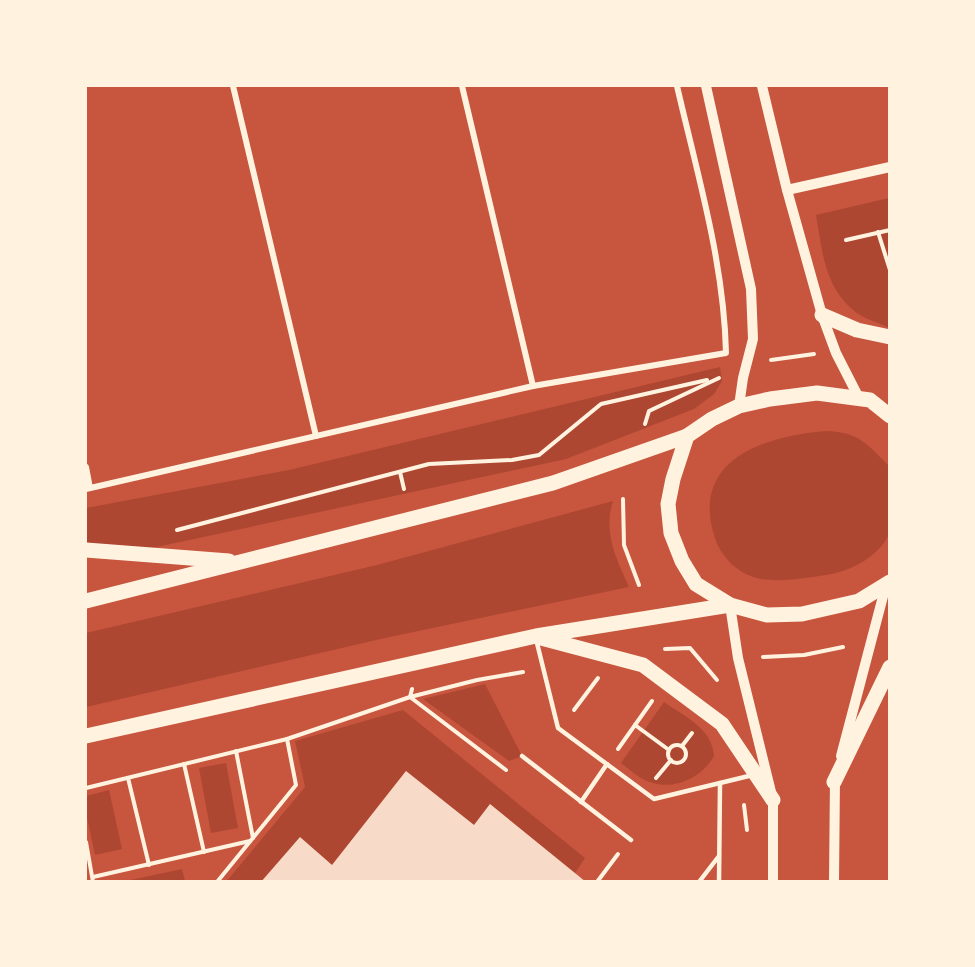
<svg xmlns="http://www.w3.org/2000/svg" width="975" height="967" viewBox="0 0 975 967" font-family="Rubik,sans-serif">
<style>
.green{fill:#ae4732}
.building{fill:#f7dbc8}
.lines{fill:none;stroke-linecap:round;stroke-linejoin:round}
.path{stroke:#fff3e0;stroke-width:4}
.service{stroke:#fff3e0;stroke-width:4.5}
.minor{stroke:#fff3e0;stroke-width:6}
.tertiary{stroke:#fff3e0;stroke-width:10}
.primary{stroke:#fff3e0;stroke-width:15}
</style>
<rect width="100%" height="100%" fill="#c8553d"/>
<!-- green -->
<g class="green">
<path d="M 889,198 L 889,328 C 878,322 861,318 852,309 C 824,285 822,249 816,215 Z"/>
<path d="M 720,367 L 722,381 L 714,394 L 694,409 L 566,459 L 152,548 L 86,543 L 86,508 L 289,470 Z"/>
<path d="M 826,431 C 859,432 867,444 889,466 C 890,479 893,525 889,534 C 879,557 849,572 826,575 C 804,578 775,584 753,577 C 734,570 719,554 714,535 C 691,459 765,436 826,431 Z"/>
<path d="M 613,501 C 603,533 616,558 629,587 L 385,638 L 86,707 L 86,633 L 377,565 Z"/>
<path d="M 485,684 L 522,756 L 509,761 L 423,699 Z"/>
<path d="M 664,702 C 685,717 712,728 714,756 C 703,776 677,790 653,783 C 641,780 631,771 621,763 Z"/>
<path d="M 403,710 L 585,858 L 575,873 L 490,804 L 474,825 L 406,771 L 332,865 L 300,838 L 261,881 L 226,882 L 305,787 L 295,741 Z"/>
<path d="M 226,763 L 238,828 L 211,833 L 199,768 Z"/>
<path d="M 109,790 L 122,849 L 95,855 L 86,813 L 86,796 Z"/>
<path d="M 182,869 L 185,881 L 126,881 Z"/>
</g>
<!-- building -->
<path class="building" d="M 406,771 L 474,825 L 490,804 L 586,882 L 261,882 L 300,837 L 332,865 Z"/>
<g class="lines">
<!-- path -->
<g class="path">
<path d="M 878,232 L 890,270"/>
<path d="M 846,240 L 890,230"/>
<path d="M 771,360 L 814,354"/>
<path d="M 645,424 L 649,411 L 719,378"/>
<path d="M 400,472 L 404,489"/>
<path d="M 623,499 L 624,545 L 639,585"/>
<path d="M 177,530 L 429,464 L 512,460 L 539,455 L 601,404 L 707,380"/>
<path d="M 665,649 L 690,648 L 717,680"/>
<path d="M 763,657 L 804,655 L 843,647"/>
<path d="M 412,689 L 410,697 L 477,680 L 523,672"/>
<path d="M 574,710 L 598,678"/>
<path d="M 635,725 L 669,750"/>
<circle cx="677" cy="754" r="9"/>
<path d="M 682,746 L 692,733"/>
<path d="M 618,749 L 652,701"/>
<path d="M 236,751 L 253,838"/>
<path d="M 184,764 L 204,852"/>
<path d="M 128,778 L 149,865"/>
<path d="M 656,778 L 671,760"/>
<path d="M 86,788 L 287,739 L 410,697 L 506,770"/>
<path d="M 744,805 L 747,830"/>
<path d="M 86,842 L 93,882"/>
<path d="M 93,877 L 250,841"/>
<path d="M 217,882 L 296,785 L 287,739"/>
<path d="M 597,882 L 618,854"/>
</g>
<!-- service -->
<g class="service">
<path d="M 536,639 L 558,728 L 654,799 L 753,775"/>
<path d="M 522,756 L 631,840"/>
<path d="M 581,802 L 607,764"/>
<path d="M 699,882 L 719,856"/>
<path d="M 719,882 L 720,783"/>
</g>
<!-- minor -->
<g class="minor">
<path d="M 233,86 L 316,436"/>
<path d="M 462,86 L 533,386"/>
<path d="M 86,467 L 90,488"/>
<path d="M 86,489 L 533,386 L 726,353 C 724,262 697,173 677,86"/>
</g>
<!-- tertiary -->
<g class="tertiary">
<path d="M 706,86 L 751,289 L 753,339 L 743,378 L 739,406"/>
<path d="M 762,86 L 787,190 L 822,315 L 836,353 L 859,398"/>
<path d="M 787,190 L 890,167"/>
<path d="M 730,605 L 738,658 L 773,800 L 773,882"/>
<path d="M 841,756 L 886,585"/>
<path d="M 834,882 L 835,777"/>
</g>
<!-- primary -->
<g class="primary">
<path d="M 822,315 L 857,330 L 890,337"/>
<path d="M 890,416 L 870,400 L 817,393 L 770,399 L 739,406 L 712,419 L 687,436 L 673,479 L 668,504 L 671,533 L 682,561 L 696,584 L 730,605 L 767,615 L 802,614 L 859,601 L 890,582"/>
<path d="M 86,550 L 229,561"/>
<path d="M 86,601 L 553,483 L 687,436"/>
<path d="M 541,638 L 643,665 L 722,724 L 773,800"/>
<path d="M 86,736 L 536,636 L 730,605"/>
<path d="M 834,782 L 890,667"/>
</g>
</g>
<!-- border -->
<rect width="975" height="967" fill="none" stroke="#fff3e0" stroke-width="174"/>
</svg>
